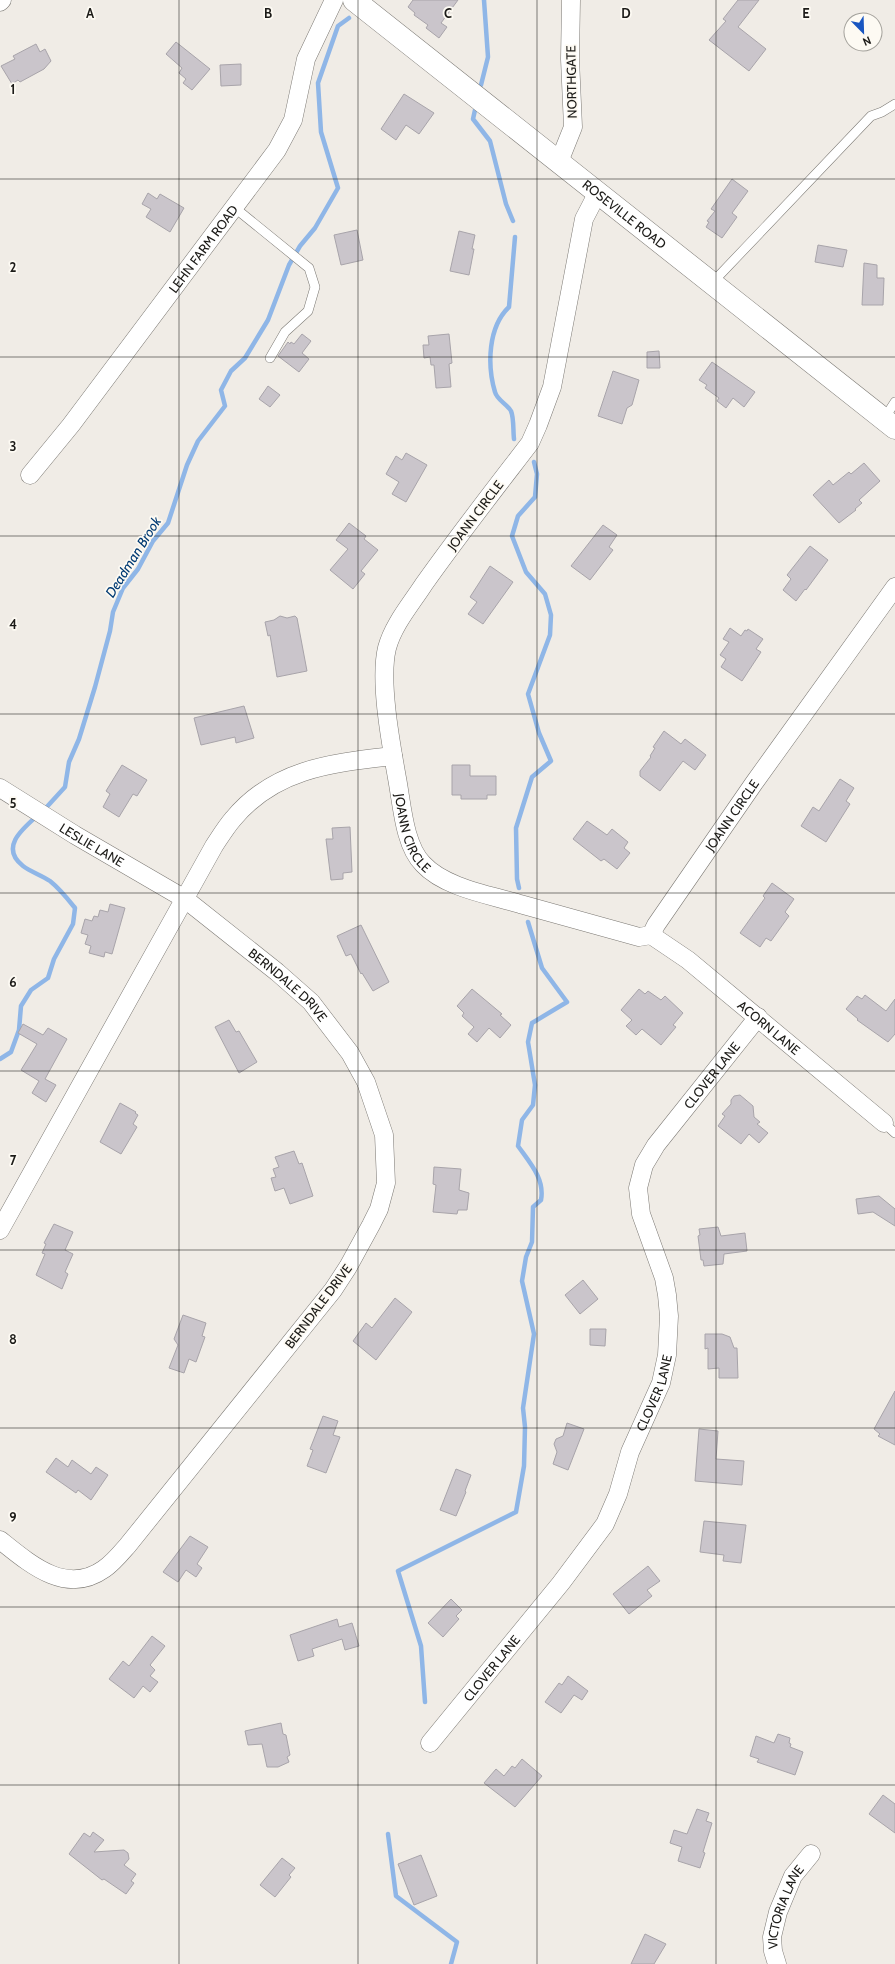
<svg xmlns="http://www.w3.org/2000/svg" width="895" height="1964" viewBox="0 0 895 1964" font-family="Cabin,sans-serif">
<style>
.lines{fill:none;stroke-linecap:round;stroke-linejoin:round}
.stream{stroke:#8fb6e7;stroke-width:4.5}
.building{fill:#cac5cb;stroke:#a8a4aa}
.service-casing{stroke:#7c7974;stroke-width:10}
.minor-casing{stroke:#7c7974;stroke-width:19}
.tertiary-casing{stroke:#7c7974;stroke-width:23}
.service{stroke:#fff;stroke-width:9}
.minor{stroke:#fff;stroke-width:18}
.tertiary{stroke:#fff;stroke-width:22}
.grid{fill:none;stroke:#1c1b18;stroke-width:1;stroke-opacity:0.55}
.labels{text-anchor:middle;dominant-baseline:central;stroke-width:3.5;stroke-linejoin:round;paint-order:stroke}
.street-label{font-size:13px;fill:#1c1b18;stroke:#fdfaf3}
.water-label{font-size:14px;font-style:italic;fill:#003a73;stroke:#fdfaf3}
.grid-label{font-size:13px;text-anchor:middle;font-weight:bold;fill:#1c1b18;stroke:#fdfaf3;stroke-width:3.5;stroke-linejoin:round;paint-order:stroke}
</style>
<rect width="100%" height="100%" fill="#f0ece6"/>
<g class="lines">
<!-- stream -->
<g class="stream">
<path d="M 481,85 L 488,57 L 484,0"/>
<path d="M 475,110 L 473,119 L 490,141 L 506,204 L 513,221"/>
<path d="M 514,439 C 513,431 514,418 511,411 C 507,404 497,400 495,392 C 487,365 488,327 509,307 L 515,237"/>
<path d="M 44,810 L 65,787 L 69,762 L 79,739 L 95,687 L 110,631 L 113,612 L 123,588 L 138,569 L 153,541 L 168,523 L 187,465 L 198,441 L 225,406 L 221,390 L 231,371 L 245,358 L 268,320 L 289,265 L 300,246 L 315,228 L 338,188 L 321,132 L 318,83 L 338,26 L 349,18"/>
<path d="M 519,888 L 517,879 L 516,828 L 532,777 L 551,761 L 539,733 L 528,694 L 550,635 L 551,615 L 545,594 L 526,572 L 512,536 L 518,516 L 535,497 L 537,474 L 534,462"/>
<path d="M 0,1059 L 11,1052 L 19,1030 L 21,1006 L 31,990 L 48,978 L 54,959 L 73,924 L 75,908 C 67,898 60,889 50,881 C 41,875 31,872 23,866 C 0,848 21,830 37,816"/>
<path d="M 425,1702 L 421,1646 L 398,1571 L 516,1512 L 524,1466 L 525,1427 L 523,1408 L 534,1334 L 522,1281 L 526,1257 L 532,1242 L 533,1207 L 541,1200 C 545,1179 530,1163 518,1146 L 522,1120 L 533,1105 L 535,1085 L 528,1042 L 532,1023 L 567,1002 L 542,968 L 528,922"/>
<path d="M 388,1834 L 396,1896 L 457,1942 L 451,1964"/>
</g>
</g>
<!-- building -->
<g class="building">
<path d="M 413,0 L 458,0 L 441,23 L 447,27 L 439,38 L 426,28 L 428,25 L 414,15 L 415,13 L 408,7 Z"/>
<path d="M 738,0 L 759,0 L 738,27 L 766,49 L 749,71 L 709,40 L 726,21 L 723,19 Z"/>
<path d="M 176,42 L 210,69 L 192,90 L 183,83 L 186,79 L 179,73 L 182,68 L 166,54 Z"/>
<path d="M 36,44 L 40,52 L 45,49 L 51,61 L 44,69 L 20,82 L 18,80 L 12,84 L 1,66 L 15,59 L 13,56 Z"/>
<path d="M 241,64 L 241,85 L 221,86 L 220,65 Z"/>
<path d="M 404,94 L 434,113 L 419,134 L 406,125 L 396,140 L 381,129 Z"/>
<path d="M 732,179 L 748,191 L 732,213 L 737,217 L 722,238 L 706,227 L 709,222 L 707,221 L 715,211 L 711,209 Z"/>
<path d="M 148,193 L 157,199 L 160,194 L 184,208 L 170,232 L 146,217 L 151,209 L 142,204 Z"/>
<path d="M 357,230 L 363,260 L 341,265 L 334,235 Z"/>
<path d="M 459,231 L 475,235 L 472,249 L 474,249 L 469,275 L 450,271 Z"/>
<path d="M 818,245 L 847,250 L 843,267 L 815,262 Z"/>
<path d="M 864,263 L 877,265 L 877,278 L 884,278 L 883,305 L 862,305 Z"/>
<path d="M 302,334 L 311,341 L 302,353 L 309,359 L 299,372 L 278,356 L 288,342 L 290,344 L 291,342 L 294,344 Z"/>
<path d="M 449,334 L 452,363 L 449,364 L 451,387 L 436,388 L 434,365 L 431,365 L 430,357 L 424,358 L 423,345 L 429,345 L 428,336 Z"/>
<path d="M 659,351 L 660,368 L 647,368 L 647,352 Z"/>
<path d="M 712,362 L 755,392 L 744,407 L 733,398 L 726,408 L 717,401 L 719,398 L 705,388 L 707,385 L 699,380 Z"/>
<path d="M 613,371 L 639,380 L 632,405 L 627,408 L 622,424 L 598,416 Z"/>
<path d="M 268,386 L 280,395 L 270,407 L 259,399 Z"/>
<path d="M 406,453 L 427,465 L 406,502 L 392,494 L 399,482 L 386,474 L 396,456 L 402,460 Z"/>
<path d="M 864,463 L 880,481 L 859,500 L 862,503 L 855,509 L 856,510 L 839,523 L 813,495 L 829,480 L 833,485 L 849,472 L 851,474 Z"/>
<path d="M 349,523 L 366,536 L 364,539 L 378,550 L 361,571 L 365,574 L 353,589 L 330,570 L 348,549 L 336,540 Z"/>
<path d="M 603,525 L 617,535 L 609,547 L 613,550 L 590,580 L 571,566 Z"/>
<path d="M 810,546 L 828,560 L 806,590 L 805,589 L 796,601 L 783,590 L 791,579 L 787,575 Z"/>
<path d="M 490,566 L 513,582 L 483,624 L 468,614 L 477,602 L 470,597 Z"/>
<path d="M 280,616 L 287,618 L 295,616 L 297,618 L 307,671 L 277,677 L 270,635 L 268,636 L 265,622 L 274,620 Z"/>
<path d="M 730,628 L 741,636 L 745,630 L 747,631 L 748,629 L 763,639 L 756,649 L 761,652 L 742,681 L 721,667 L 726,659 L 720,655 L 729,642 L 723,639 Z"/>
<path d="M 244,706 L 254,738 L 236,743 L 235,737 L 201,745 L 194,718 Z"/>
<path d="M 664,731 L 681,744 L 685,739 L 706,755 L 695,770 L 683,761 L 660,791 L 640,776 L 640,771 L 651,757 L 650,756 L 655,748 L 653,747 Z"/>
<path d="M 122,765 L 147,780 L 137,796 L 133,794 L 119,817 L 103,807 L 110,794 L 106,791 Z"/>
<path d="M 452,765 L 470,765 L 470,776 L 496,776 L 496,795 L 487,795 L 487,799 L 461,799 L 461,795 L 452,795 Z"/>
<path d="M 840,779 L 854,788 L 846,801 L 850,804 L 826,842 L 801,826 L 813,807 L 819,811 Z"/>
<path d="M 587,821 L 607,835 L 612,829 L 628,842 L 624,848 L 630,853 L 617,869 L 604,859 L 601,861 L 573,839 Z"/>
<path d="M 350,827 L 352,872 L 343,873 L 343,879 L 331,880 L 326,839 L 333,839 L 332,828 Z"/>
<path d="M 772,883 L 794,899 L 785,912 L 789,916 L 771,941 L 766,938 L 760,947 L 740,933 L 765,898 L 763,896 Z"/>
<path d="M 110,904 L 125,908 L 112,954 L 105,952 L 104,957 L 89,953 L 91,946 L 85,944 L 88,935 L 81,933 L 85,919 L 92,921 L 94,916 L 98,917 L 100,910 L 108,912 Z"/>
<path d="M 361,925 L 389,982 L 373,991 L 362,973 L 361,974 L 351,954 L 346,956 L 337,936 Z"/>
<path d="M 472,989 L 502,1014 L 500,1015 L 511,1025 L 500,1038 L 489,1028 L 477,1042 L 468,1034 L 474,1027 L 462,1016 L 464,1013 L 457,1006 Z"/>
<path d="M 639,989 L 645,994 L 648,991 L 661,1000 L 665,996 L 683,1013 L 673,1025 L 676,1027 L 661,1045 L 642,1029 L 636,1035 L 626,1026 L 632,1020 L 621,1010 Z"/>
<path d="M 865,995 L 886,1011 L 895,999 L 895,1034 L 888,1042 L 857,1020 L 858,1019 L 846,1009 L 857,996 L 862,999 Z"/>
<path d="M 229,1020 L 236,1032 L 239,1031 L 257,1062 L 239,1073 L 215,1027 Z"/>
<path d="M 23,1024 L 43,1035 L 48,1028 L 67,1039 L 45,1079 L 56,1085 L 46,1102 L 32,1093 L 39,1081 L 21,1070 L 37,1044 L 18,1033 Z"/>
<path d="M 740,1095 L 753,1106 L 754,1117 L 760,1122 L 757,1124 L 768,1133 L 759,1143 L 749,1134 L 741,1144 L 718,1126 L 725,1116 L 722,1114 L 731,1104 L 731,1100 L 734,1096 Z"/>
<path d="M 120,1103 L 136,1112 L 135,1113 L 138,1115 L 133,1124 L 137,1127 L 121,1154 L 100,1142 Z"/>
<path d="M 294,1151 L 299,1164 L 302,1163 L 313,1196 L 290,1204 L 284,1188 L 275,1191 L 271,1178 L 276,1177 L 273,1169 L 279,1167 L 275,1157 Z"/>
<path d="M 434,1167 L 461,1169 L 459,1190 L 469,1193 L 467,1210 L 458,1210 L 457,1214 L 433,1212 L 436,1185 L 433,1184 Z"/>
<path d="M 879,1196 L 895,1209 L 895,1226 L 873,1212 L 858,1214 L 856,1199 Z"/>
<path d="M 54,1224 L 73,1232 L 65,1250 L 73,1254 L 65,1272 L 68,1274 L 62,1289 L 36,1275 L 45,1254 L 42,1253 L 46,1244 L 44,1243 Z"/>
<path d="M 718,1227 L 721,1236 L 745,1233 L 747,1251 L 724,1254 L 723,1264 L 704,1266 L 703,1260 L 701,1260 L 698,1236 L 700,1235 L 699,1229 Z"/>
<path d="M 583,1280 L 598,1299 L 580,1314 L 565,1295 Z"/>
<path d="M 395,1298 L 412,1312 L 376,1360 L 353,1341 L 366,1323 L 372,1328 Z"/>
<path d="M 183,1315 L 206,1323 L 202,1336 L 205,1337 L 196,1362 L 189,1359 L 184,1373 L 169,1368 L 178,1345 L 174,1339 Z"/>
<path d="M 590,1329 L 606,1329 L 605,1346 L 590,1345 Z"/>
<path d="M 705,1334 L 722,1334 L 730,1337 L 734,1348 L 737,1348 L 738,1378 L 719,1378 L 719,1368 L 708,1369 L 708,1348 L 705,1349 Z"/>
<path d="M 895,1391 L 895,1445 L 878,1436 L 880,1434 L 874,1429 Z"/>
<path d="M 323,1416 L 338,1421 L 333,1435 L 340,1437 L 326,1473 L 307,1466 L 313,1450 L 310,1449 Z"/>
<path d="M 567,1423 L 584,1429 L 568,1470 L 553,1464 L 557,1452 L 554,1444 L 556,1439 L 563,1436 Z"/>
<path d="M 699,1429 L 718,1431 L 716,1459 L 744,1461 L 742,1485 L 695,1481 Z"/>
<path d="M 56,1458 L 68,1467 L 72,1460 L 91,1474 L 96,1467 L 108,1475 L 91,1500 L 78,1490 L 76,1493 L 46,1472 Z"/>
<path d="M 456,1469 L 471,1475 L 465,1491 L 466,1492 L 456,1516 L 440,1510 Z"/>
<path d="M 704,1521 L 746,1525 L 741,1563 L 723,1561 L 724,1555 L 700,1552 Z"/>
<path d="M 190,1536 L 208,1547 L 197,1564 L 202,1568 L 196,1577 L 186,1570 L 178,1582 L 163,1572 Z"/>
<path d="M 648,1566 L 660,1581 L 647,1590 L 652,1596 L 629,1614 L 613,1594 Z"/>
<path d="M 451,1599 L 462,1610 L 456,1616 L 459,1619 L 443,1637 L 428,1623 Z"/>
<path d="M 337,1619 L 339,1627 L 352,1623 L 359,1646 L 345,1650 L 342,1639 L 312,1649 L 314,1656 L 298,1661 L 290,1635 Z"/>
<path d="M 152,1636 L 165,1646 L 150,1665 L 155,1670 L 150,1676 L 158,1682 L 150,1692 L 143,1686 L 134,1698 L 109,1679 L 123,1661 L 129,1666 Z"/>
<path d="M 568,1676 L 588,1691 L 582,1700 L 574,1695 L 561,1713 L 545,1702 L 559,1683 L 562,1685 Z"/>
<path d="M 281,1723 L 283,1734 L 286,1735 L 290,1755 L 287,1757 L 289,1762 L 278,1767 L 267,1767 L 262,1744 L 248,1745 L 245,1731 Z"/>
<path d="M 778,1734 L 790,1738 L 789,1743 L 791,1744 L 790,1747 L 803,1752 L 795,1775 L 757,1762 L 759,1759 L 750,1756 L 756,1736 L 774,1743 Z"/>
<path d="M 522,1759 L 542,1776 L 515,1807 L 484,1783 L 496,1769 L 504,1776 L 512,1766 L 515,1768 Z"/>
<path d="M 883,1795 L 895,1804 L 895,1833 L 869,1814 Z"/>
<path d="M 697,1809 L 709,1813 L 706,1821 L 712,1823 L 703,1852 L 705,1853 L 700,1868 L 678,1861 L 682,1847 L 670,1843 L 674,1830 L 687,1834 Z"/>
<path d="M 93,1832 L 104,1840 L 94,1852 L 124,1850 L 128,1853 L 129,1859 L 124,1865 L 136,1874 L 131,1881 L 134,1883 L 126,1894 L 104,1879 L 102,1880 L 69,1854 L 84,1833 L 90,1837 Z"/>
<path d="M 421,1855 L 437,1896 L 414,1905 L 398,1864 Z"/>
<path d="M 282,1858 L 295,1868 L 289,1875 L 291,1877 L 275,1897 L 260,1885 Z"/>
<path d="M 645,1934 L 666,1944 L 654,1964 L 631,1964 Z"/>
</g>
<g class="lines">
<!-- service casing -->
<g class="service-casing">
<g id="service">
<path d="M 235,208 L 309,268 L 315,287 L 308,311 L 285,332 L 270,358"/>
<path d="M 712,283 L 871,116 L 882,112 L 895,104"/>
<path d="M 884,419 L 895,402"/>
<path d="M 884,1123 L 895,1133"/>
</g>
</g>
<!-- minor casing -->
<g class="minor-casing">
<g id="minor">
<path d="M 0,2 L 2,0"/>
<path d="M 559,162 L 573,127 L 570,59 L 571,0"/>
<path id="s1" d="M 598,192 L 584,219 L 552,387 L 538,425 L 530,443 C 494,490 458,536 424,584 C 411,604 393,625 387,648 C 379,681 391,744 397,778 C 402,804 404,845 423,864 C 445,888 491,895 520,904 C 560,915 599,926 639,937 L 651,935 L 656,925 L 754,783 L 895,587"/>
<path id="s2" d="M 30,475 L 71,425 L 277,150 L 293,120 L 306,59 L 334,0"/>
<path id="s3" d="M 0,788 L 75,835 L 185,899 L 277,972 L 311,1002 L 350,1053 L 366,1082 L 384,1135 L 386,1183 L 379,1209 L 371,1225 L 348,1267 L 333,1290 L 128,1545 C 121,1553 113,1563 104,1569 C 66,1596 30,1564 0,1540"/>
<path id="s4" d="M 651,935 L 688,960 L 884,1123"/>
<path d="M 0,1230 L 214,846 C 220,837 226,827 233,819 C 275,768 333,763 393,756"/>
<path id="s5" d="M 430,1743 L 561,1583 L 605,1524 L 618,1494 L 630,1452 L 661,1383 L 667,1355 L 669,1316 L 667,1295 L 664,1278 L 641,1214 L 638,1188 L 644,1165 L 656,1145 L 758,1017"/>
<path id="s6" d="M 777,1964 L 773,1951 L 772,1937 L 778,1912 L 793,1876 L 811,1854"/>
</g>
</g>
<!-- tertiary casing -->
<g class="tertiary-casing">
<g id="tertiary">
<path id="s7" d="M 354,0 L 895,428"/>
</g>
</g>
<!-- service -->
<use href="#service" class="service"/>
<!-- minor -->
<use href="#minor" class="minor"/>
<!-- tertiary -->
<use href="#tertiary" class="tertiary"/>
</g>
<!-- grid -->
<path class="grid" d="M 179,0 L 179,1964M 358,0 L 358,1964M 537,0 L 537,1964M 716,0 L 716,1964M 0,179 L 895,179M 0,357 L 895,357M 0,536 L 895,536M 0,714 L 895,714M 0,893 L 895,893M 0,1071 L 895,1071M 0,1250 L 895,1250M 0,1428 L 895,1428M 0,1607 L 895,1607M 0,1785 L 895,1785"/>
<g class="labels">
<!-- street labels -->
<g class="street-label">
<text transform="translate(571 82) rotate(-91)">NORTHGATE</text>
<text stroke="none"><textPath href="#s7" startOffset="345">ROSEVILLE ROAD</textPath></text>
<text stroke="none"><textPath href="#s2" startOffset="285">LEHN FARM ROAD</textPath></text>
<text transform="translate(475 515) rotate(-53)">JOANN CIRCLE</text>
<text stroke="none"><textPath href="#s1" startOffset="1121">JOANN CIRCLE</textPath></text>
<text stroke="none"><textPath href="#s1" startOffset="701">JOANN CIRCLE</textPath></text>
<text stroke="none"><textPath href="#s3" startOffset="108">LESLIE LANE</textPath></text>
<text stroke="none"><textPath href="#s3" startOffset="350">BERNDALE DRIVE</textPath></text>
<text stroke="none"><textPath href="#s4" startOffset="150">ACORN LANE</textPath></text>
<text stroke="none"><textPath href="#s5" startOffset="769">CLOVER LANE</textPath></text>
<text transform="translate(318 1306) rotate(-53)">BERNDALE DRIVE</text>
<text stroke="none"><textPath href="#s5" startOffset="421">CLOVER LANE</textPath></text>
<text stroke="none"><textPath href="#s5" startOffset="97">CLOVER LANE</textPath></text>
<text stroke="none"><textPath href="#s6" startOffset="60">VICTORIA LANE</textPath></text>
</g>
<!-- water labels -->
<g class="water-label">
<text transform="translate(133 557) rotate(-58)">Deadman Brook</text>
</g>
</g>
<g class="grid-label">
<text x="90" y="18">A</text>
<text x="268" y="18">B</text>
<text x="448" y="18">C</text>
<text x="626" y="18">D</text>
<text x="806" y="18">E</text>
<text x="13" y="94">1</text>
<text x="13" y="272">2</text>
<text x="13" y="451">3</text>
<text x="13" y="629">4</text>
<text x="13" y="808">5</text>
<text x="13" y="987">6</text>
<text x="13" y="1165">7</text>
<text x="13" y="1344">8</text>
<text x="13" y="1522">9</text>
</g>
<!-- north arrow -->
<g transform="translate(863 32) rotate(157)"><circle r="19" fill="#fdfaf3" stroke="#a3a19b"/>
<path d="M0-3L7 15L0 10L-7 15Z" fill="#1956c1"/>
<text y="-6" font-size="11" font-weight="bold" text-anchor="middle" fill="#1c1b18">N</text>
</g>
</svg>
